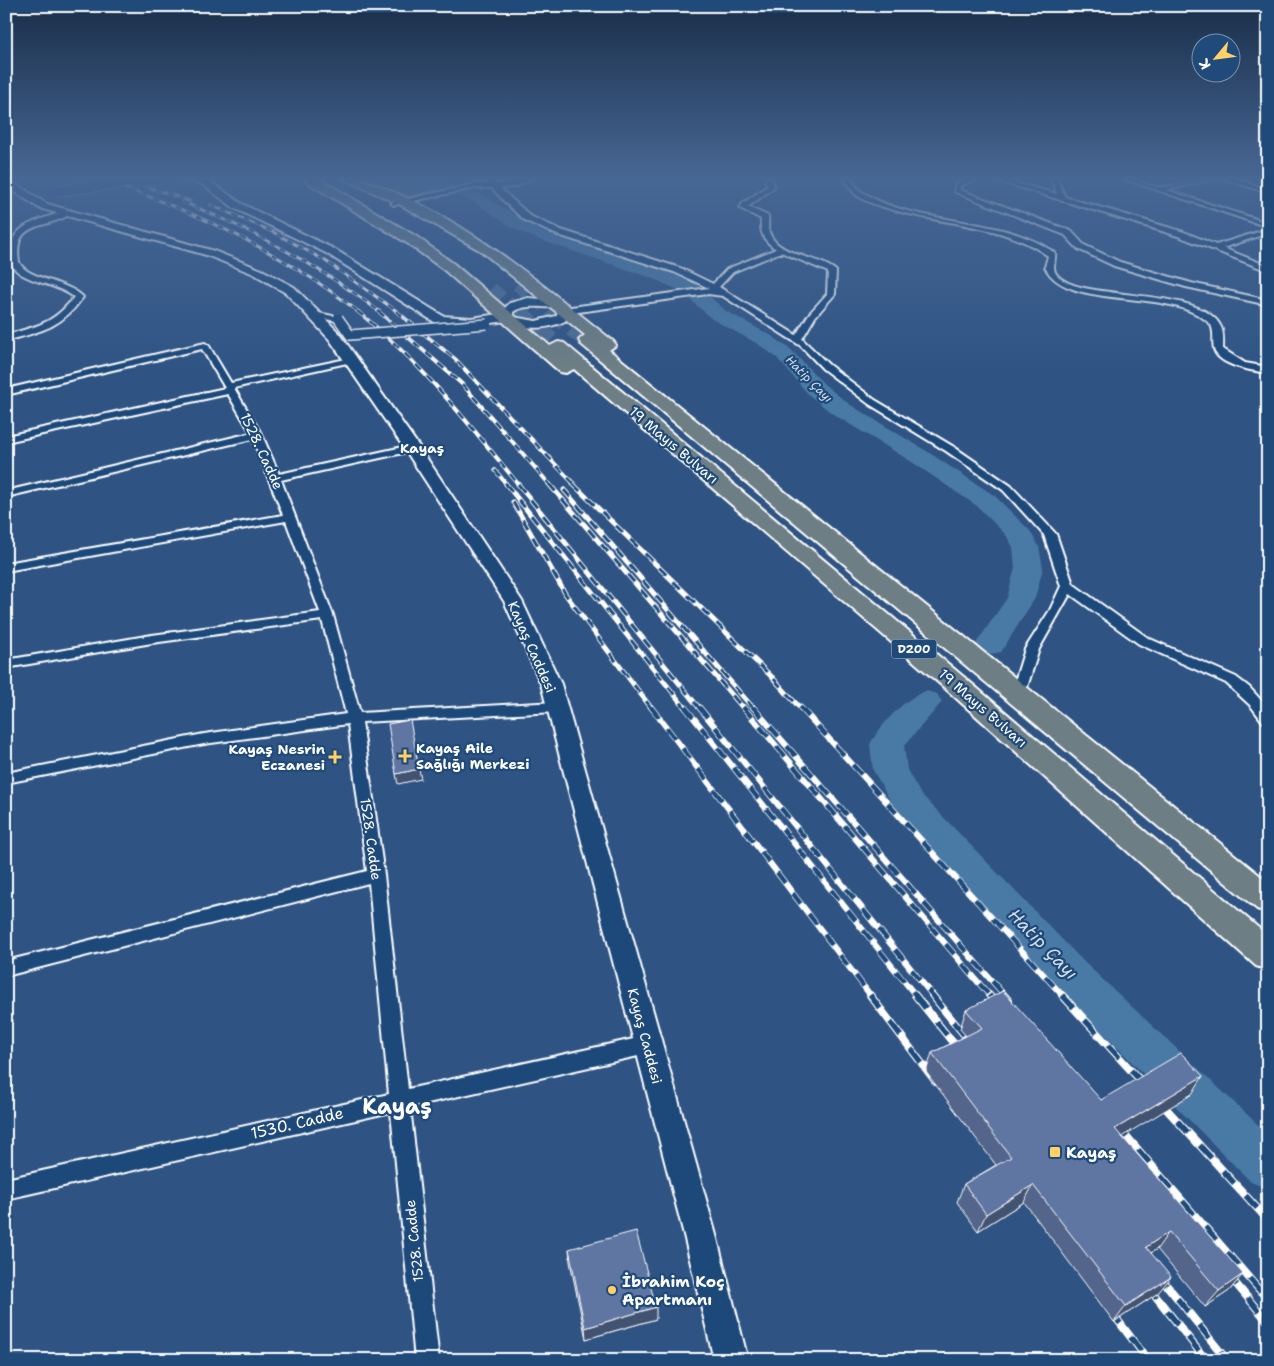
<svg xmlns="http://www.w3.org/2000/svg" width="1274" height="1366" viewBox="0 0 1274 1366" font-family="'Shantell Sans',sans-serif">
<style>
.green{fill:#567d84;stroke:#aabec2}
.lines{fill:none;stroke-linecap:round;stroke-linejoin:round}
.river{fill:#497aa6;fill-rule:evenodd}
.highway-tunnel-far1{stroke:#4e6e96;stroke-width:14;stroke-dasharray:14 7;stroke-linecap:butt}
.highway-tunnel{stroke:#4e6e96;stroke-width:18;stroke-dasharray:18 9;stroke-linecap:butt}
.street-casing{stroke:#fff;stroke-width:4}
.secondary-casing{stroke:#fff;stroke-width:4}
.highway-casing{stroke:#fff;stroke-width:4}
.street{fill:#1f4a7a;fill-rule:evenodd}
.secondary{fill:#1f4a7a;fill-rule:evenodd}
.highway{fill:#6d7e84;fill-rule:evenodd}
.rail-far4-casing{stroke:#fff;stroke-width:3}
.rail-far3-casing{stroke:#fff;stroke-width:4}
.rail-far2-casing{stroke:#fff;stroke-width:5}
.rail-far1-casing{stroke:#fff;stroke-width:6}
.rail-casing{stroke:#fff;stroke-width:8}
.rail-far4{stroke:#1f4a7a;stroke-width:2;stroke-dasharray:6;stroke-linecap:butt}
.rail-far3{stroke:#1f4a7a;stroke-width:2.5;stroke-dasharray:8;stroke-linecap:butt}
.rail-far2{stroke:#1f4a7a;stroke-width:3;stroke-dasharray:10;stroke-linecap:butt}
.rail-far1{stroke:#1f4a7a;stroke-width:4.5;stroke-dasharray:13;stroke-linecap:butt}
.rail{stroke:#1f4a7a;stroke-width:5.5;stroke-dasharray:17;stroke-linecap:butt}
.street-bridge-casing{stroke:#fff;stroke-width:12;stroke-linecap:butt}
.secondary-bridge-casing{stroke:#fff;stroke-width:12;stroke-linecap:butt}
.street-bridge{stroke:#1f4a7a;stroke-width:9}
.secondary-bridge{stroke:#1f4a7a;stroke-width:11}
.wall{fill:#52658b;stroke:#fff}
.shaded-wall{fill:#425271;stroke:#fff}
.building{fill:#5f75a2;stroke:#fff}
.poi-dot{fill:#ffd166;stroke:#1f4a7a;stroke-width:2}
.labels{text-anchor:middle;dominant-baseline:central;stroke-width:4.5;stroke-linejoin:round;paint-order:stroke}
.far-water-label{font-size:12px;font-style:italic;fill:#d2dee9;stroke:#1f4a7a}
.shield{fill:#1f4a7a;stroke:#bcc9d7;stroke-width:1}
.shield-label{font-size:12px;font-weight:bold;fill:#fff}
.street-label{font-size:14px;fill:#fff;stroke:#1f4a7a}
.far-quarter-label{font-size:14px;font-weight:bold;fill:#fff;stroke:#1f4a7a}
.poi-label{font-size:14px;font-weight:bold;fill:#fff;stroke:#1f4a7a;text-anchor:start}
.near-street-label{font-size:16px;fill:#fff;stroke:#1f4a7a}
.near-poi-label{font-size:16px;font-weight:bold;fill:#fff;stroke:#1f4a7a;text-anchor:start}
.near-water-label{font-size:18px;font-style:italic;fill:#d2dee9;stroke:#1f4a7a}
.near-district-label{font-size:22px;font-weight:bold;fill:#fff;stroke:#1f4a7a}
</style>
<rect width="100%" height="100%" fill="#2f5484"/>
<filter id="ink" filterUnits="userSpaceOnUse"><feTurbulence type="fractalNoise" baseFrequency=".02" numOctaves="2"/><feDisplacementMap in="SourceGraphic" scale="10" xChannelSelector="R" yChannelSelector="G"/><feConvolveMatrix kernelMatrix="1 2 1 2 8 2 1 2 1" color-interpolation-filters="sRGB"/></filter>
<g filter="url(#ink)">
<!-- green -->
<path class="green" d="M 406,178 L 424,180 L 447,188 L 404,197 L 366,180 Z"/>
<g class="lines">
<!-- river -->
<g class="river">
<path d="M 270,178 L 290,178 L 288,181 L 272,181 Z"/>
<path d="M 410,178 L 431,178 L 486,196 L 523,221 L 549,231 L 661,269 L 695,283 L 726,311 L 772,336 L 790,349 L 825,385 L 849,404 L 928,452 L 995,496 L 1030,531 L 1039,547 L 1043,568 L 1035,598 L 1001,652 L 990,654 L 979,652 L 975,645 L 1007,598 L 1015,568 L 1013,547 L 1006,535 L 977,506 L 912,462 L 833,414 L 809,395 L 776,357 L 758,344 L 712,319 L 681,291 L 649,277 L 537,239 L 511,227 L 474,202 L 412,181 Z"/>
<path d="M 926,691 L 937,694 L 942,702 L 904,746 L 907,770 L 920,793 L 1083,961 L 1268,1134 L 1268,1189 L 1251,1182 L 1055,985 L 896,811 L 873,770 L 870,744 C 882,724 904,698 926,691 Z"/>
</g>
<!-- highway-tunnel-far1 -->
<g class="highway-tunnel-far1">
<path d="M 517,284 L 553,312"/>
<path d="M 491,289 L 518,312"/>
</g>
<!-- highway-tunnel -->
<g class="highway-tunnel">
<path d="M 517,311 L 558,347"/>
<path d="M 551,311 L 587,340"/>
</g>
<!-- street casing -->
<g class="street-casing">
<g id="street">
<path d="M 484,178 L 490,178 L 496,184 C 510,184 521,178 534,178 L 514,187 L 500,188 L 530,216 L 561,230 L 680,268 L 713,284 L 727,269 L 776,249 C 764,241 760,233 761,219 L 740,208 L 743,203 L 768,186 L 765,181 L 766,178 L 772,178 L 774,187 L 748,207 L 768,216 C 769,221 767,227 769,232 C 778,257 818,255 836,271 L 835,294 L 815,317 L 802,339 L 829,365 L 875,400 L 954,447 L 1011,486 L 1056,534 L 1073,584 L 1148,638 L 1236,677 L 1249,687 L 1268,708 L 1268,724 L 1263,722 L 1251,706 L 1226,683 L 1139,644 L 1070,594 L 1039,649 L 1025,694 L 1023,697 L 1013,697 L 1011,694 L 1025,649 L 1050,610 L 1061,586 L 1044,535 L 1003,490 L 946,451 L 869,404 L 823,369 L 801,346 L 723,296 L 708,294 L 564,314 L 560,311 L 564,308 L 709,288 L 674,272 L 555,234 L 524,220 L 510,207 L 492,188 L 475,188 L 394,205 L 391,203 L 475,184 L 489,184 ZM 781,252 L 828,272 L 827,294 L 809,314 L 796,335 L 719,287 L 733,272 Z"/>
<path d="M 844,178 L 850,178 C 854,182 857,189 862,192 C 918,228 998,213 1055,253 C 1056,261 1051,268 1057,275 C 1080,303 1202,285 1221,327 C 1224,334 1223,342 1223,349 L 1245,363 L 1268,367 L 1268,373 C 1254,371 1218,366 1214,349 C 1212,340 1215,333 1211,325 C 1175,285 1067,313 1045,267 L 1048,256 C 1005,224 944,225 894,210 C 882,207 865,202 855,194 C 851,189 847,183 844,178 Z"/>
<path d="M 969,178 L 976,179 L 960,186 L 960,190 L 1071,231 L 1084,245 L 1120,262 L 1191,283 L 1268,300 L 1268,305 L 1186,287 L 1114,266 L 1078,249 L 1065,235 L 955,192 L 955,184 Z"/>
<path d="M 989,178 L 998,178 L 1057,194 L 1051,178 L 1057,178 L 1065,197 L 1184,232 L 1216,245 L 1268,229 L 1268,233 L 1223,248 L 1268,266 L 1268,271 L 1178,236 Z"/>
<path d="M 1121,178 C 1134,176 1145,186 1158,187 C 1174,188 1201,178 1220,178 L 1166,190 L 1268,223 L 1268,227 Z"/>
<path d="M 1222,178 L 1231,178 L 1268,189 L 1268,193 Z"/>
<path d="M 63,212 L 70,214 C 47,230 12,219 19,262 C 26,279 68,281 83,297 C 61,328 42,331 6,341 L 6,335 C 37,326 54,324 74,297 C 58,285 38,284 21,274 C 13,269 10,263 10,254 C 10,224 40,220 63,212 Z"/>
<path d="M 314,312 L 342,318 L 338,321 L 311,317 L 310,315 Z"/>
<path d="M 205,343 L 209,346 L 231,383 L 351,358 L 356,361 L 234,388 L 262,435 L 279,474 L 412,445 L 417,448 L 412,451 L 281,480 L 333,615 L 360,713 L 557,702 L 564,707 L 557,712 L 362,722 L 384,875 L 408,1089 L 647,1036 L 654,1039 L 656,1045 L 654,1051 L 647,1054 L 410,1107 L 439,1360 L 415,1360 L 391,1112 L 6,1199 L 6,1179 L 389,1094 L 369,883 L 6,976 L 6,961 L 367,871 L 348,724 L 204,744 L 6,783 L 6,773 L 204,734 L 346,714 L 322,620 L 152,643 L 6,668 L 6,660 L 152,635 L 320,612 L 286,521 L 6,571 L 6,563 L 283,515 L 253,439 L 6,497 L 6,491 L 251,433 L 228,394 L 6,442 L 6,436 L 225,388 L 202,349 L 6,395 L 6,389 Z"/>
</g>
</g>
<!-- secondary casing -->
<g class="secondary-casing">
<g id="secondary">
<path d="M 6,178 L 47,204 L 214,251 L 262,270 L 294,287 L 340,334 L 420,448 L 522,601 L 561,684 L 716,1235 L 748,1360 L 714,1360 L 684,1235 L 541,684 L 504,601 L 404,448 L 330,340 L 286,293 L 254,274 L 206,255 L 39,208 L 6,186 Z"/>
<path d="M 178,178 L 208,180 L 242,204 L 334,249 L 443,316 L 471,318 L 499,314 L 510,303 L 528,298 L 556,300 L 562,304 C 553,312 529,301 513,312 L 513,317 L 536,321 L 556,316 L 560,308 L 568,308 L 570,311 L 565,321 C 546,330 528,329 508,324 L 506,321 L 471,326 L 436,323 L 326,253 L 234,208 L 202,184 Z"/>
</g>
</g>
<!-- highway casing -->
<g class="highway-casing">
<g id="highway">
<path d="M 306,178 L 318,178 L 417,237 L 454,264 L 550,346 L 558,342 L 564,343 L 965,678 L 1268,936 L 1268,970 L 1256,966 L 947,690 L 574,369 L 566,373 L 560,372 L 444,270 L 407,243 L 307,182 Z"/>
<path d="M 342,178 C 359,176 373,184 389,190 C 473,225 542,285 613,341 L 616,345 L 609,350 L 1268,882 L 1268,913 L 1257,909 L 581,344 L 579,340 L 585,335 L 481,251 L 399,204 Z"/>
</g>
</g>
<!-- street -->
<use href="#street" class="street"/>
<!-- secondary -->
<use href="#secondary" class="secondary"/>
<!-- highway -->
<use href="#highway" class="highway"/>
<!-- rail-far4 casing -->
<g class="rail-far4-casing">
<g id="rail-far4">
<path d="M 96,178 C 191,209 279,250 359,312"/>
<path d="M 121,178 L 190,201"/>
<path d="M 183,202 C 253,230 320,266 380,312"/>
<path d="M 211,205 L 273,232 L 324,260 L 398,312"/>
</g>
</g>
<!-- rail-far3 casing -->
<g class="rail-far3-casing">
<g id="rail-far3">
<path d="M 357,311 C 419,360 469,424 519,485"/>
<path d="M 378,311 L 463,385 L 550,485"/>
<path d="M 396,311 L 455,359 L 575,485"/>
<path d="M 495,470 L 507,485"/>
</g>
</g>
<!-- rail-far2 casing -->
<g class="rail-far2-casing">
<g id="rail-far2">
<path d="M 506,484 L 686,709"/>
<path d="M 518,484 L 700,709"/>
<path d="M 549,484 L 744,709"/>
<path d="M 573,484 L 772,677 L 801,709"/>
<path d="M 564,490 L 754,709"/>
<path d="M 513,502 L 566,595 L 652,709"/>
</g>
</g>
<!-- rail-far1 casing -->
<g class="rail-far1-casing">
<g id="rail-far1">
<path d="M 651,707 L 871,996"/>
<path d="M 685,707 L 916,996"/>
<path d="M 699,707 L 933,996"/>
<path d="M 743,707 L 990,996"/>
<path d="M 753,707 L 1005,996"/>
<path d="M 800,707 L 1063,996"/>
</g>
</g>
<!-- rail casing -->
<g class="rail-casing">
<g id="rail">
<path d="M 870,995 L 936,1082"/>
<path d="M 915,995 L 962,1054"/>
<path d="M 932,995 L 974,1047"/>
<path d="M 989,995 L 1000,1008"/>
<path d="M 1004,995 L 1009,1001"/>
<path d="M 1062,995 L 1268,1220"/>
<path d="M 1116,1124 L 1268,1300"/>
<path d="M 1156,1272 L 1227,1360"/>
<path d="M 1226,1272 L 1268,1322"/>
<path d="M 1146,1284 L 1206,1360"/>
<path d="M 1110,1310 L 1148,1360"/>
</g>
</g>
<!-- rail-far4 -->
<use href="#rail-far4" class="rail-far4"/>
<!-- rail-far3 -->
<use href="#rail-far3" class="rail-far3"/>
<!-- rail-far2 -->
<use href="#rail-far2" class="rail-far2"/>
<!-- rail-far1 -->
<use href="#rail-far1" class="rail-far1"/>
<!-- rail -->
<use href="#rail" class="rail"/>
<!-- street-bridge casing -->
<g class="street-bridge-casing">
<path id="street-bridge" d="M 338,318 L 350,335 L 487,324"/>
</g>
<!-- secondary-bridge casing -->
<g class="secondary-bridge-casing">
<path id="secondary-bridge" d="M 55,191 L 162,178"/>
</g>
<!-- street-bridge -->
<use href="#street-bridge" class="street-bridge"/>
<!-- secondary-bridge -->
<use href="#secondary-bridge" class="secondary-bridge"/>
</g>
<!-- wall -->
<g class="wall">
<path d="M 966,1010 L 1101,1100 L 1192,1094 L 1122,1136 L 1243,1274 L 1229,1291 L 1205,1307 L 1157,1249 L 1151,1253 L 1158,1293 L 1114,1322 L 1024,1202 L 978,1231 L 957,1202 L 964,1184 L 996,1165 L 926,1072 L 932,1053 L 966,1036 L 960,1029 Z"/>
<path d="M 569,1249 L 656,1319 L 586,1339 L 570,1262 Z"/>
</g>
<!-- shaded-wall -->
<g class="shaded-wall">
<path d="M 419,769 L 421,779 L 398,784 L 396,774 Z"/>
<path d="M 1203,1076 L 1192,1094 L 1105,1147 L 1115,1129 Z"/>
<path d="M 1033,1185 L 1024,1202 L 978,1231 L 986,1214 Z"/>
<path d="M 1169,1232 L 1157,1249 L 1134,1264 L 1146,1247 Z"/>
<path d="M 1243,1274 L 1229,1291 L 1205,1307 L 1219,1291 Z"/>
<path d="M 1171,1277 L 1158,1293 L 1114,1322 L 1126,1306 Z"/>
<path d="M 656,1307 L 656,1319 L 586,1339 L 585,1328 Z"/>
</g>
<!-- building -->
<g class="building">
<path d="M 410,720 L 419,769 L 396,774 L 388,724 Z"/>
<path d="M 1003,991 L 1101,1100 L 1181,1053 L 1203,1076 L 1115,1129 L 1243,1274 L 1219,1291 L 1169,1232 L 1146,1247 L 1171,1277 L 1126,1306 L 1033,1185 L 986,1214 L 964,1184 L 1011,1157 L 932,1053 L 982,1028 L 966,1010 Z"/>
<path d="M 636,1231 L 656,1307 L 585,1328 L 569,1249 Z"/>
</g>
</g>
<!-- sky -->
<linearGradient id="sky" x2="0" y2="1"><stop stop-color="#1a2e49"/><stop offset="0.48" stop-color="#476794"/><stop offset="1" stop-color="#476794" stop-opacity="0"/></linearGradient>
<rect width="1274" height="369" fill="url(#sky)"/>
<!-- markers -->
<g class="poi-dot">
<path d="M402.5 748.5h5v5h5v5h-5v5h-5v-5h-5v-5h5z"/>
<path d="M332.5 749.5h5v5h5v5h-5v5h-5v-5h-5v-5h5z"/>
<rect x="1049" y="1146" width="12" height="12" rx="2.5"/>
<circle cx="612" cy="1290" r="5"/>
</g>
<g class="labels">
<!-- far-water labels -->
<g class="far-water-label">
<text transform="translate(809 379) rotate(45)">Hatip Çayı</text>
</g>
<!-- shield labels -->
<rect class="shield" x="891.5" y="639.5" width="45" height="19" rx="4"/>
<g class="shield-label">
<text x="914" y="649">D200</text>
</g>
<!-- street labels -->
<g class="street-label">
<text transform="translate(674 445) rotate(40)">19 Mayıs Bulvarı</text>
<text transform="translate(262 451) rotate(65)">1528. Cadde</text>
<text transform="translate(532 647) rotate(66)">Kayaş Caddesi</text>
<text transform="translate(983 708) rotate(41)">19 Mayıs Bulvarı</text>
<text transform="translate(371 839) rotate(82)">1528. Cadde</text>
<text transform="translate(645 1036) rotate(75)">Kayaş Caddesi</text>
<text transform="translate(414 1241) rotate(-96)">1528. Cadde</text>
</g>
<!-- far-quarter labels -->
<g class="far-quarter-label">
<text x="422" y="448">Kayaş</text>
</g>
<!-- poi labels -->
<g class="poi-label">
<text x="416" y="748">Kayaş Aile<tspan x="416" dy="16">Sağlığı Merkezi</tspan></text>
<text x="325" y="749" text-anchor="end">Kayaş Nesrin<tspan x="325" dy="16">Eczanesi</tspan></text>
</g>
<!-- near-street labels -->
<g class="near-street-label">
<text transform="translate(297 1123) rotate(-13)">1530. Cadde</text>
</g>
<!-- near-poi labels -->
<g class="near-poi-label">
<text x="1066" y="1152">Kayaş</text>
<text x="622" y="1281">İbrahim Koç<tspan x="622" dy="18">Apartmanı</tspan></text>
</g>
<!-- near-water labels -->
<g class="near-water-label">
<text transform="translate(1043 944) rotate(46)">Hatip Çayı</text>
</g>
<!-- near-district labels -->
<g class="near-district-label">
<text x="397" y="1106">Kayaş</text>
</g>
</g>
<!-- margin -->
<rect width="1274" height="1366" fill="none" stroke="#1f4a7a" stroke-width="25"/>
<rect x="12" y="12" width="1249" height="1341" fill="none" stroke="#fff" stroke-width="2" filter="url(#ink)"/>
<!-- north arrow -->
<g transform="translate(1216 58) rotate(241)"><circle r="24" fill="#1f4a7a" stroke="#7992af"/>
<path d="M0-4L9 19L0 12L-9 19Z" fill="#ffd166"/>
<text y="-8" font-size="14" font-weight="bold" text-anchor="middle" fill="#ffffff">K</text>
</g>
</svg>
